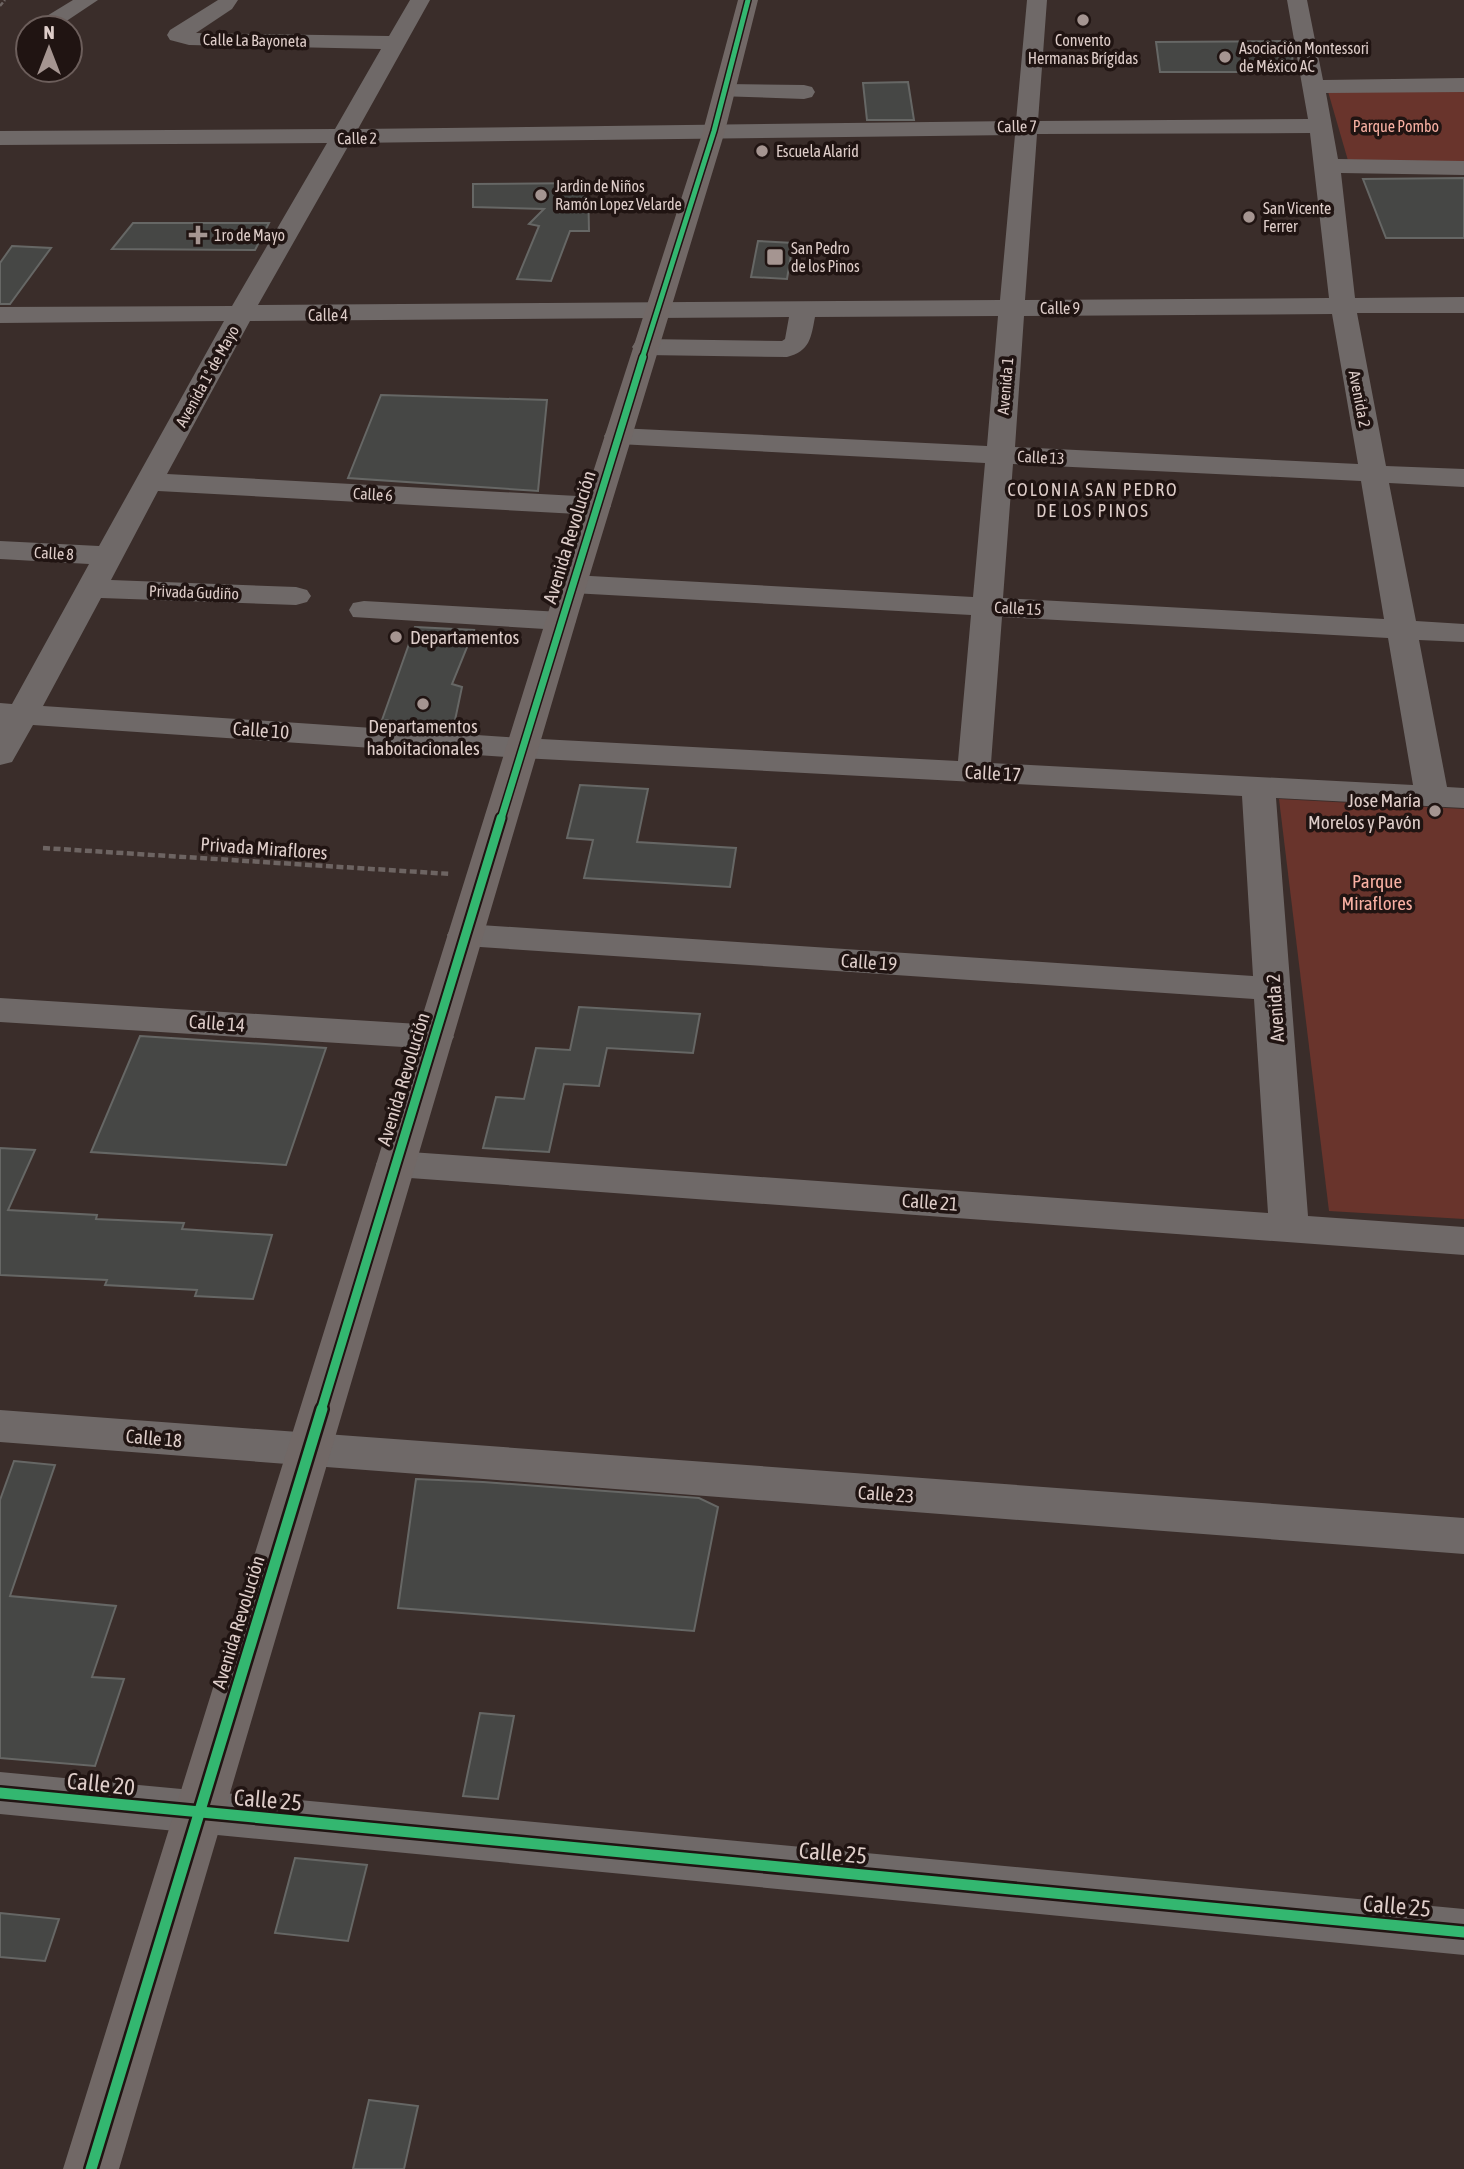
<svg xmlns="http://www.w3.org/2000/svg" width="1464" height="2169" viewBox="0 0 1464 2169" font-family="'Asap Condensed',sans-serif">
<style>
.green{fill:#69342c}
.building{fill:#464745;stroke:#666765;stroke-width:2}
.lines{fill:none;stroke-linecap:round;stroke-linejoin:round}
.path-far1{stroke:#6d6462;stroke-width:2.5;stroke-dasharray:4.5 2;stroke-linecap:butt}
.path{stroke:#6d6462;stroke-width:4.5;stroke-dasharray:7 3.5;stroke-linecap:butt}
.minor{fill:#6f6968;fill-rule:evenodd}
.major{fill:#716866;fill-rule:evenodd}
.cycleway-far3-casing{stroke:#201412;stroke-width:8}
.cycleway-far2-casing{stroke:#201412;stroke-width:10}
.cycleway-far1-casing{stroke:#201412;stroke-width:13}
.cycleway-casing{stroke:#201412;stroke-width:16}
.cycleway-far3{stroke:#33b770;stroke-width:5}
.cycleway-far2{stroke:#33b770;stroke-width:7}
.cycleway-far1{stroke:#33b770;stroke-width:9}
.cycleway{stroke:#33b770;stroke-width:11}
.poi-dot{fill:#a59591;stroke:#201412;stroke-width:2.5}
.labels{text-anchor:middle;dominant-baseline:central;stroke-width:7;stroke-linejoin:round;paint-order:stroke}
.far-street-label{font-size:16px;fill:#decdc9;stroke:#201412}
.far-poi-label{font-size:16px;fill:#decdc9;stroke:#201412;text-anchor:start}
.far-park-label{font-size:16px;fill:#f8b0a3;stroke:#201412}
.far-neighbourhood-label{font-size:18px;letter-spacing:2px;fill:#decdc9;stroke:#201412}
.street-label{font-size:19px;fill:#decdc9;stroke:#201412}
.poi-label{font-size:19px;fill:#decdc9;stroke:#201412;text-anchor:start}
.park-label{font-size:19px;fill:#f8b0a3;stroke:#201412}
.near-street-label{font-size:23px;fill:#decdc9;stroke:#201412}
</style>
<rect width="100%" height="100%" fill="#3a2d2a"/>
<!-- green -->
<g class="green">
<path d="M 1464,87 L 1464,165 L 1349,164 L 1327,88 Z"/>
<path d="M 1279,799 L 1464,809 L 1464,1219 L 1329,1211 Z"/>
</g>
<!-- building -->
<g class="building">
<path d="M 1289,41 L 1295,72 L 1160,72 L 1156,42 Z"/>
<path d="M 908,82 L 914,120 L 867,120 L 863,83 Z"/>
<path d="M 1464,178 L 1464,238 L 1386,238 L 1363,179 Z"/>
<path d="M 588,183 L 589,231 L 570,231 L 551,281 L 517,279 L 539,226 L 529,224 L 544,209 L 473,207 L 473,184 Z"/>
<path d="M 133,223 L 269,223 L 255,250 L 112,249 Z"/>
<path d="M 758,241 L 793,243 L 787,279 L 751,277 Z"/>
<path d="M 12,246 L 51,248 L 10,304 L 0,304 L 0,263 Z"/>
<path d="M 381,395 L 547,400 L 538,491 L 348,478 Z"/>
<path d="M 415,627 L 474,630 L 452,684 L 462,687 L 454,725 L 382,720 Z"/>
<path d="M 580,785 L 648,789 L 637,842 L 736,848 L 730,887 L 584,878 L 593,840 L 567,838 Z"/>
<path d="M 579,1007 L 700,1014 L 693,1053 L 607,1048 L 599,1086 L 564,1084 L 549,1152 L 483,1148 L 496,1097 L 524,1099 L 536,1048 L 570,1050 Z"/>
<path d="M 140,1036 L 326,1048 L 286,1165 L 91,1152 Z"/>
<path d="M 0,1148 L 35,1150 L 8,1210 L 97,1215 L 96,1219 L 184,1223 L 182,1229 L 272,1235 L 253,1299 L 195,1296 L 197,1290 L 105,1285 L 107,1280 L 0,1275 Z"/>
<path d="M 14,1461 L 55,1465 L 10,1596 L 116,1606 L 92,1677 L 124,1679 L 95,1766 L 0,1758 L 0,1500 Z"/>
<path d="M 416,1479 L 483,1482 L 699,1498 L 718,1507 L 694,1631 L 398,1608 Z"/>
<path d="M 480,1713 L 514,1716 L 498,1799 L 463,1796 Z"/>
<path d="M 295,1858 L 367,1865 L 348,1941 L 275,1933 Z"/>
<path d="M 0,1913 L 59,1919 L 45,1961 L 0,1957 Z"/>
<path d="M 369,2100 L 418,2106 L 404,2169 L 353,2169 Z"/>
</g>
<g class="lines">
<!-- path-far1 -->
<path class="path-far1" d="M 0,6 L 5,0"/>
<!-- path -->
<path class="path" d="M 43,848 L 451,874"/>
<!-- minor -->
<g class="minor">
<path d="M 73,0 L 98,0 L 56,28 L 35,28 L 37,22 Z"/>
<path d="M 218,0 L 238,0 L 232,9 L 196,33 L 389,36 L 410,0 L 430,0 L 358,129 L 1016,121 L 1027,0 L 1047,0 L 1038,121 L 1308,119 L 1287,0 L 1307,0 L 1323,80 L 1464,78 L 1464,92 L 1326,93 L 1338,159 L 1464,161 L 1464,175 L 1341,173 L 1355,298 L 1464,297 L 1464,313 L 1357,313 L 1386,466 L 1464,469 L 1464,487 L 1389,483 L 1416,621 L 1464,624 L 1464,642 L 1419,640 L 1447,787 L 1464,788 L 1464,808 L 1276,798 L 1308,1216 L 1464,1227 L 1464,1255 L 396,1177 L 382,1173 L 376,1164 L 382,1155 L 396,1151 L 1268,1213 L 1254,999 L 465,946 L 452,943 L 447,935 L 452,927 L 465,924 L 1253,976 L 1242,796 L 522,758 L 33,725 L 12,762 L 0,765 L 0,703 L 12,704 L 89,564 L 0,559 L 0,541 L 99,546 L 224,321 L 0,323 L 0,307 L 232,306 L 327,143 L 0,145 L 0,131 L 335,129 L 381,49 L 189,45 L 170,40 L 167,35 L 170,30 ZM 1310,133 L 1329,298 L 1025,300 L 1037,134 ZM 1015,135 L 1000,300 L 258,305 L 350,143 ZM 1332,314 L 1358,464 L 1015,447 L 1024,316 ZM 998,316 L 987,446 L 618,428 L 608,430 L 604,436 L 608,442 L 618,444 L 985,463 L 973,597 L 572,575 L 561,578 L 557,584 L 561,590 L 572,593 L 971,615 L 958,761 L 522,738 L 43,706 L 101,598 L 296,605 L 307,602 L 311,596 L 307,590 L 296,587 L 111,580 L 158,491 L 596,515 L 606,512 L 611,506 L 606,500 L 596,497 L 167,474 L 250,321 L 789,317 L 785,339 L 782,341 L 645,339 L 636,341 L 632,347 L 636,353 L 645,355 L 787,357 C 810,351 811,338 815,317 ZM 1013,464 L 1361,481 L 1384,619 L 1003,598 ZM 1002,617 L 1388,638 L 1413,785 L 991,763 Z"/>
<path d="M 725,84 L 804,85 L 812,87 L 815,92 L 812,97 L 804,99 L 717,96 L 714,91 L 717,86 Z"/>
<path d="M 364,601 L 561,612 L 572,614 L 576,621 L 572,628 L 561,630 L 353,617 L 349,610 L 353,603 Z"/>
<path d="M 0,998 L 435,1025 L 448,1029 L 454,1037 L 448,1045 L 435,1049 L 0,1022 Z"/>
<path d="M 0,1410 L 1464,1518 L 1464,1554 L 0,1442 Z"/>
<path d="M 0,1772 L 1464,1909 L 1464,1955 L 0,1814 Z"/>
</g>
<!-- major -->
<path class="major" d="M 738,0 L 758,0 L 725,131 L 587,584 L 119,2169 L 63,2169 L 557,584 L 703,131 Z"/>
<!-- cycleway-far3 casing -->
<g class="cycleway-far3-casing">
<path id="cycleway-far3" d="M 642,359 L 714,131 L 748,0"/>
</g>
<!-- cycleway-far2 casing -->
<g class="cycleway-far2-casing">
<path id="cycleway-far2" d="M 501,819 L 643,357"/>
</g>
<!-- cycleway-far1 casing -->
<g class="cycleway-far1-casing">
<path id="cycleway-far1" d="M 321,1411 L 501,818"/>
</g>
<!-- cycleway casing -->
<g class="cycleway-casing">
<g id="cycleway">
<path d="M 0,1793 L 1464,1932"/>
<path d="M 91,2169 L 322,1409"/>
</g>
</g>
<!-- cycleway-far3 -->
<use href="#cycleway-far3" class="cycleway-far3"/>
<!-- cycleway-far2 -->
<use href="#cycleway-far2" class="cycleway-far2"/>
<!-- cycleway-far1 -->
<use href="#cycleway-far1" class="cycleway-far1"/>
<!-- cycleway -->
<use href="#cycleway" class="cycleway"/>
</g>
<!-- markers -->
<g class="poi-dot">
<circle cx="1083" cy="20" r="7"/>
<circle cx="1225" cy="57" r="7"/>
<circle cx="762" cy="151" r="7"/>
<circle cx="541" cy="195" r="7"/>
<circle cx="1249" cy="217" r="7"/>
<path d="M194.5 224.5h7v7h7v7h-7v7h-7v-7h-7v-7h7z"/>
<rect x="766" y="248" width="18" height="18" rx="3.5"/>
<circle cx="396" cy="637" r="7"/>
<circle cx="423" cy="704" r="7"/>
<circle cx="1435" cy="811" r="7"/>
</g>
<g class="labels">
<!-- far-street labels -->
<g class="far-street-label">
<text transform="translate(255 40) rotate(1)">Calle La Bayoneta</text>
<text transform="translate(1017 126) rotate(-1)">Calle 7</text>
<text transform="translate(357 138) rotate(-1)">Calle 2</text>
<text x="1060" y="308">Calle 9</text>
<text x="328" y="315">Calle 4</text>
<text transform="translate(207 376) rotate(-61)">Avenida 1º de Mayo</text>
<text transform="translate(1005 386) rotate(-85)">Avenida 1</text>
<text transform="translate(1360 399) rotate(79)">Avenida 2</text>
<text transform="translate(1041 457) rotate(3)">Calle 13</text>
<text transform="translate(373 494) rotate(3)">Calle 6</text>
<text transform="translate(54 553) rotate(3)">Calle 8</text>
<text transform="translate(194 592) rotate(2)">Privada Gudiño</text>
<text transform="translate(1018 608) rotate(3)">Calle 15</text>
</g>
<!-- far-poi labels -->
<g class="far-poi-label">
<text x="1083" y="40" text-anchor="middle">Convento<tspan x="1083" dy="18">Hermanas Brígidas</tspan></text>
<text x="1239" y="48">Asociación Montessori<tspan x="1239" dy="18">de México AC</tspan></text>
<text x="776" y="151">Escuela Alarid</text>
<text x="555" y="186">Jardin de Niños<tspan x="555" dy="18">Ramón Lopez Velarde</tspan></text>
<text x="1263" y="208">San Vicente<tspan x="1263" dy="18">Ferrer</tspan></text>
<text x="214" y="235">1ro de Mayo</text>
<text x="791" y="248">San Pedro<tspan x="791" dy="18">de los Pinos</tspan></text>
</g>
<!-- far-park labels -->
<g class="far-park-label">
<text x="1396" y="126">Parque Pombo</text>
</g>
<!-- far-neighbourhood labels -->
<g class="far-neighbourhood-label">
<text x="1093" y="489">COLONIA SAN PEDRO<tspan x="1093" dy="21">DE LOS PINOS</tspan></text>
</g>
<!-- street labels -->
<g class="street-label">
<text transform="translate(569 537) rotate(-73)">Avenida Revolución</text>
<text transform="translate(261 730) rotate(4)">Calle 10</text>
<text transform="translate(993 773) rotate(3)">Calle 17</text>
<text transform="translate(264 848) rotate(4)">Privada Miraflores</text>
<text transform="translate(869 962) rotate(4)">Calle 19</text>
<text transform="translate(1275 1008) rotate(-94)">Avenida 2</text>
<text transform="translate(217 1023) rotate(4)">Calle 14</text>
<text transform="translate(403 1079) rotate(-73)">Avenida Revolución</text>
<text transform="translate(930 1202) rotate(4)">Calle 21</text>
<text transform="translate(154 1438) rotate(5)">Calle 18</text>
<text transform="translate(886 1494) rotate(4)">Calle 23</text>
<text transform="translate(238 1622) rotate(-73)">Avenida Revolución</text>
</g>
<!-- poi labels -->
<g class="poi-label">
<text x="410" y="637">Departamentos</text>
<text x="423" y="726" text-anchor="middle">Departamentos<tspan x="423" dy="22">haboitacionales</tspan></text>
<text x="1421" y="800" text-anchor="end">Jose María<tspan x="1421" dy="22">Morelos y Pavón</tspan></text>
</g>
<!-- park labels -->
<g class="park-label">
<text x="1377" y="881">Parque<tspan x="1377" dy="22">Miraflores</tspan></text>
</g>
<!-- near-street labels -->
<g class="near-street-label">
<text transform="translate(101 1784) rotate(6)">Calle 20</text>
<text transform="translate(268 1800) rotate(5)">Calle 25</text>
<text transform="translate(833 1853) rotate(5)">Calle 25</text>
<text transform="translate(1397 1906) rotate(5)">Calle 25</text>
</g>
</g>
<!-- north arrow -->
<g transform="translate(49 49)"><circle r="33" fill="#201412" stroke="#6c5e5b" stroke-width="2"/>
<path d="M0-5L12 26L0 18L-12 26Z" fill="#a59591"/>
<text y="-10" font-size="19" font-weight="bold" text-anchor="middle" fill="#decdc9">N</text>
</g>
</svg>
